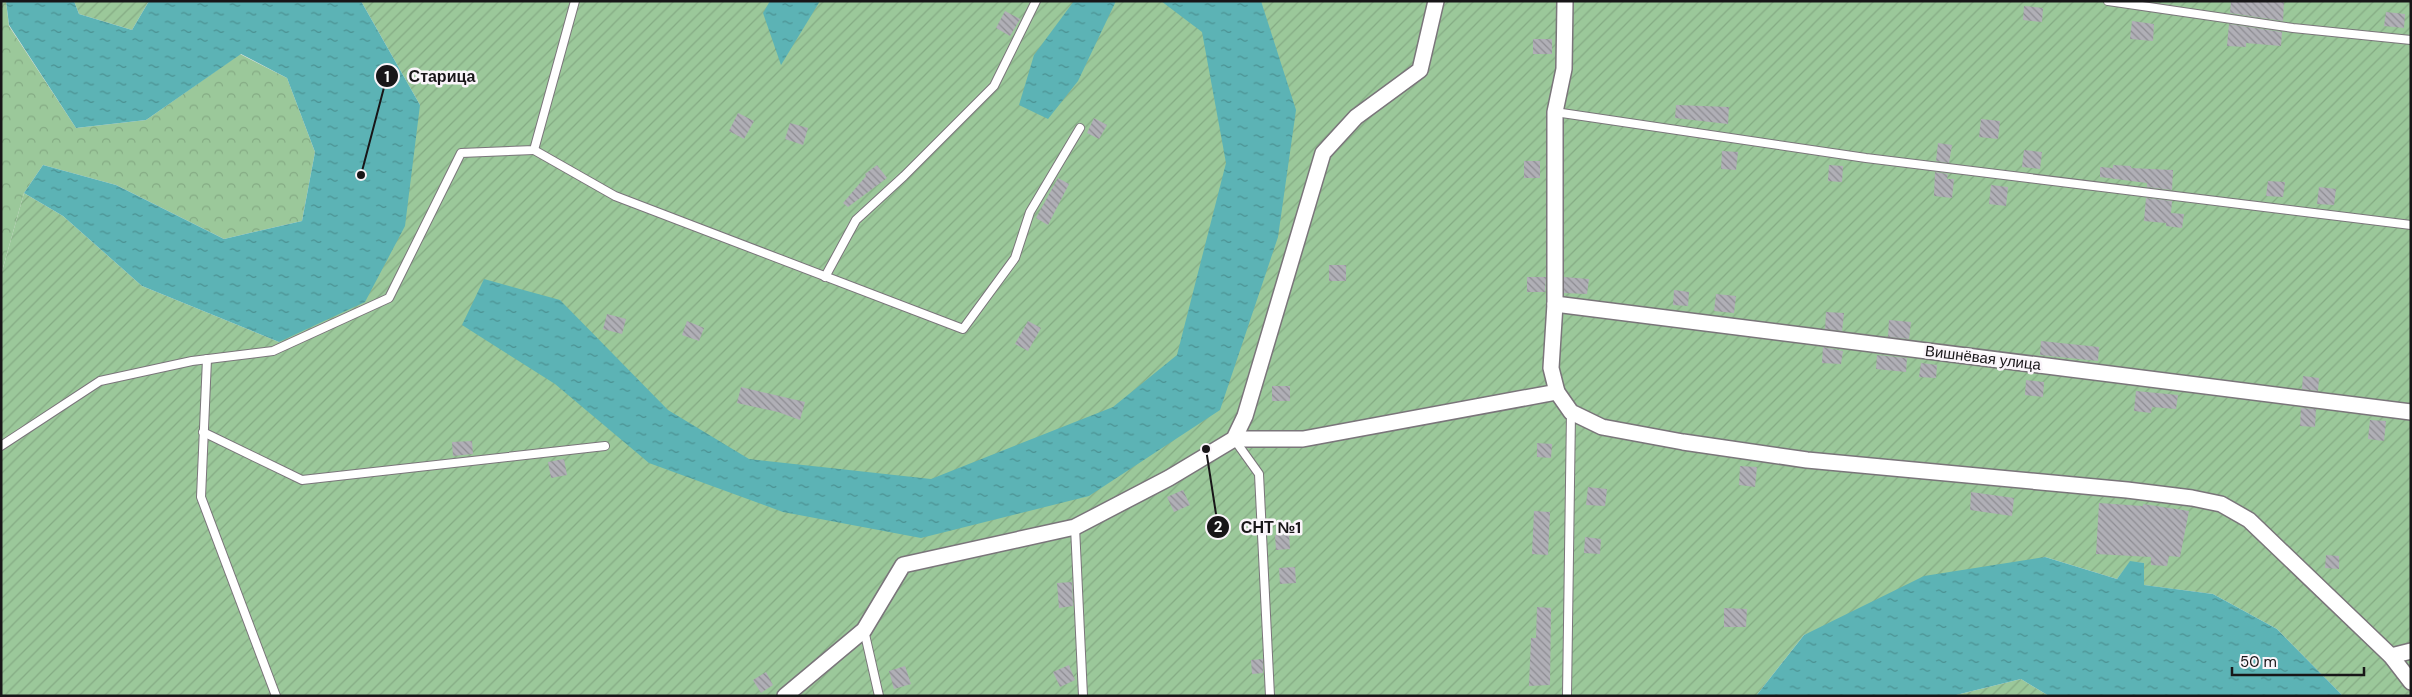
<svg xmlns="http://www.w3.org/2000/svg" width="2412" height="697" viewBox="0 0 2412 697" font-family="'DM Sans',sans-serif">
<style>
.forest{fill:url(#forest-crowns)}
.garden{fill:url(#garden-furrows)}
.water{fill:url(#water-ripples)}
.building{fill:url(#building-back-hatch)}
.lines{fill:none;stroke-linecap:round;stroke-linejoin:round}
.lane-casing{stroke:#7a757a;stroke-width:10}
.street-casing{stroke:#7a757a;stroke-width:18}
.lane{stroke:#fff;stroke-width:8}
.street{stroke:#fff;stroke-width:15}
.labels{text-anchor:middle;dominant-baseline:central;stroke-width:5;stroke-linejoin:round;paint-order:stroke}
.street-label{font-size:15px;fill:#181618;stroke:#faf5fa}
.leader{fill:none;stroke:#181618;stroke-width:2}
.callout-dot{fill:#181618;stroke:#faf5fa;stroke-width:2}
.mark-label{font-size:15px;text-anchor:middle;font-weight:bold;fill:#fff}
.callout-label{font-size:16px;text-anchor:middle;font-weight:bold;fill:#181618;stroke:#faf5fa;stroke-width:5;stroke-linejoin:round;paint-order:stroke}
</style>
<defs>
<pattern id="forest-crowns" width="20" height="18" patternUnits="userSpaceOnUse" patternTransform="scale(1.25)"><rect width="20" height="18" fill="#9bc89a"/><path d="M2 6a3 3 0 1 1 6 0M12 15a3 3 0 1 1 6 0" fill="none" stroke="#85ab84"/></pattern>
<pattern id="garden-furrows" width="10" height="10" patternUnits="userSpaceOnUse" patternTransform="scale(1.25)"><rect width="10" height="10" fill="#9bc89a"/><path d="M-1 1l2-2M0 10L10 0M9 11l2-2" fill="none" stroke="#85ab84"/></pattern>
<pattern id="water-ripples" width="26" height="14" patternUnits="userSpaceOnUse" patternTransform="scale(1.25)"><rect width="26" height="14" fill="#5cb3b5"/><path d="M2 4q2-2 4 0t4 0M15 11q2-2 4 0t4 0" fill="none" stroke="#4b9192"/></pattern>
<pattern id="building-back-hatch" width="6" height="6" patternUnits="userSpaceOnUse" patternTransform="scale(1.25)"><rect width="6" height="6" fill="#b0afb6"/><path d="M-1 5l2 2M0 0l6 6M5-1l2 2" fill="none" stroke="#8e8d93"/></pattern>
</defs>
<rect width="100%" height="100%" fill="#ede7ec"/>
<!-- forest -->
<path class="forest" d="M 1,1 L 6,1 L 9,26 L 76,128 L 146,120 L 240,54 L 287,78 L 315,152 L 302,221 L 224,239 L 116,185 L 43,165 L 24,193 L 1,275 Z"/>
<!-- garden -->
<g class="garden">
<path d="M 74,1 L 149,1 L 132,30 L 79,14 Z"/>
<path d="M 361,1 L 2411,1 L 2411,696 L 2343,696 L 2277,629 L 2213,594 L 2143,585 L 2144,563 L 2130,562 L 2117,579 L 2045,557 L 1804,635 L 1756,696 L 1,696 L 1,275 L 24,193 L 63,216 L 142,286 L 279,342 L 420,105 Z"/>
<path d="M 2021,679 L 2049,696 L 1952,696 Z"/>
</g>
<!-- water -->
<g class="water">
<path d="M 6,1 L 74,1 L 79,14 L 132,30 L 149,1 L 361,1 L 420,105 L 405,226 L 365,302 L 279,342 L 142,286 L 63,216 L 24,193 L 43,165 L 116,185 L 224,239 L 302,221 L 315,152 L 287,78 L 241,54 L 146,120 L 76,128 L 9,25 Z"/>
<path d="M 770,1 L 820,1 L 781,65 L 763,13 Z"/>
<path d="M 1074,1 L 1116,1 L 1078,81 L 1048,119 L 1019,105 L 1034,55 Z"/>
<path d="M 1161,1 L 1261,1 L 1296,110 L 1278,237 L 1220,410 L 1089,496 L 921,538 L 783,512 L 649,463 L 555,384 L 462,325 L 484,279 L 560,300 L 668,410 L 749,459 L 931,479 L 1113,407 L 1177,355 L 1226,163 L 1202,32 Z"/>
<path d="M 2045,557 L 2117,579 L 2130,561 L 2144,563 L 2144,585 L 2213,594 L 2277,629 L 2343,696 L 2049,696 L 2021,679 L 1952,696 L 1756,696 L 1804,635 L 1924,576 Z"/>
</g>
<!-- building -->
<g class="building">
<path d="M 2231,1 L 2284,1 L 2283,21 L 2230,13 Z"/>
<path d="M 2024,6 L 2043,8 L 2042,22 L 2023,20 Z"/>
<path d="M 1005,11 L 1020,19 L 1010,36 L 996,28 Z"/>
<path d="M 2386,12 L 2405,14 L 2404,28 L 2384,26 Z"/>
<path d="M 2132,21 L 2154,24 L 2153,41 L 2130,39 Z"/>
<path d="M 2229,24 L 2282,32 L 2281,46 L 2246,43 L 2246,47 L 2227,46 Z"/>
<rect x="1533" y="39" width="19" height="15"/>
<path d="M 1676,105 L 1729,107 L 1728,124 L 1675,118 Z"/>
<path d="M 738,113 L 754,121 L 744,139 L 729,131 Z"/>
<path d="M 1094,118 L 1107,125 L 1099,139 L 1087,133 Z"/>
<path d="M 1981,119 L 2000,121 L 1998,139 L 1979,137 Z"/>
<path d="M 790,123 L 808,128 L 803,145 L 785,139 Z"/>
<path d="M 1938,143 L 1952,145 L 1949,163 L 1936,161 Z"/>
<path d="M 2024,150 L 2042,152 L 2040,169 L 2022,167 Z"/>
<path d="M 1722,151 L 1738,152 L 1736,170 L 1721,169 Z"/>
<rect x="1524" y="161" width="16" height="17"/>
<path d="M 877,165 L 887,178 L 848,207 L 843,203 L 866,176 L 865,174 Z"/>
<path d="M 1829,165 L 1843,166 L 1842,182 L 1828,181 Z"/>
<path d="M 2113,165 L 2131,166 L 2131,168 L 2173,170 L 2172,190 L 2147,187 L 2147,183 L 2100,177 L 2100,167 L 2113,168 Z"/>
<path d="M 1935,172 L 1948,174 L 1947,179 L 1954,179 L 1952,198 L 1934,196 Z"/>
<path d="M 1058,178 L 1069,184 L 1048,225 L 1036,218 Z"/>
<path d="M 2268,181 L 2285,182 L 2283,197 L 2266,196 Z"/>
<path d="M 1991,185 L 2008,187 L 2006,206 L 1989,204 Z"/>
<path d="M 2319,187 L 2336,189 L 2334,205 L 2317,204 Z"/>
<path d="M 2146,198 L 2172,201 L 2171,213 L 2184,214 L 2182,228 L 2166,226 L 2166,223 L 2144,221 Z"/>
<rect x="1329" y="265" width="17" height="16"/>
<path d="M 1527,277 L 1546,277 L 1545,292 L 1527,292 Z"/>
<path d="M 1564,277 L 1589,279 L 1587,294 L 1564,293 Z"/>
<path d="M 1674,290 L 1689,292 L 1688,306 L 1673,305 Z"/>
<path d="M 1716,294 L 1736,296 L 1734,313 L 1714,311 Z"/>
<path d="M 1826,312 L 1844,313 L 1842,331 L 1825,329 Z"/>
<path d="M 607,314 L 626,319 L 622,334 L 603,329 Z"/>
<path d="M 1889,320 L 1911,322 L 1909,339 L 1888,337 Z"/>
<path d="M 687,321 L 704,328 L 699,341 L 682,335 Z"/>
<path d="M 1028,321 L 1041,328 L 1028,351 L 1015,344 Z"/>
<path d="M 2041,341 L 2099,347 L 2098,361 L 2040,355 Z"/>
<path d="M 1823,347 L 1843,351 L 1841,364 L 1822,363 Z"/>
<path d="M 1877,355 L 1907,358 L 1906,372 L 1876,369 Z"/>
<path d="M 1921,363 L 1937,365 L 1936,378 L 1919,377 Z"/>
<path d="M 2303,376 L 2319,378 L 2318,391 L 2302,389 Z"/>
<path d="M 2026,380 L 2044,382 L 2043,397 L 2025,395 Z"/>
<rect x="1272" y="386" width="18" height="15"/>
<path d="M 741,387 L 805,402 L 800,420 L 778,412 L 737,403 Z"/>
<path d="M 2136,391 L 2178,395 L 2176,409 L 2152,407 L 2151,413 L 2134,411 Z"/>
<path d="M 2301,408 L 2316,409 L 2315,427 L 2300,426 Z"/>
<path d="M 2370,420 L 2386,421 L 2384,441 L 2368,439 Z"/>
<path d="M 472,441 L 473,454 L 453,456 L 452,442 Z"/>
<path d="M 1537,443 L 1552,444 L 1551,458 L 1537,457 Z"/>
<path d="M 564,459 L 567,475 L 551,478 L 548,462 Z"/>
<path d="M 1740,466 L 1757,467 L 1755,487 L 1739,485 Z"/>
<path d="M 1588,487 L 1607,489 L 1605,506 L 1586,505 Z"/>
<path d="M 1183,490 L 1190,505 L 1174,512 L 1167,497 Z"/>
<path d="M 1971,492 L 2014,498 L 2012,516 L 1970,510 Z"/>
<path d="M 2099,503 L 2143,506 L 2143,504 L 2189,511 L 2180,557 L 2169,556 L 2167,566 L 2151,565 L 2151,557 L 2096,554 Z"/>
<path d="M 1534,511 L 1550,512 L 1548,555 L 1532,554 Z"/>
<path d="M 1289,534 L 1290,549 L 1276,550 L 1275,535 Z"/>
<path d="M 1585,537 L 1601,539 L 1600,554 L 1584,553 Z"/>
<path d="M 2326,555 L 2339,556 L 2339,569 L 2325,568 Z"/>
<path d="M 1295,567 L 1296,583 L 1280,584 L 1279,568 Z"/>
<path d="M 1072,582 L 1073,606 L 1059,608 L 1057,583 Z"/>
<path d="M 1537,607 L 1551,608 L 1550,685 L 1529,686 L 1531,638 L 1536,638 Z"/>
<path d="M 1724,608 L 1747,609 L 1746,627 L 1724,627 Z"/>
<path d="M 1263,659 L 1263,673 L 1252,674 L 1251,660 Z"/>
<path d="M 1069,665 L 1075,680 L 1060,687 L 1053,672 Z"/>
<path d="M 905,666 L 911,684 L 894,689 L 889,671 Z"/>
<path d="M 766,672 L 773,685 L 761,693 L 753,680 Z"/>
</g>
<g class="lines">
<!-- lane casing -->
<g class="lane-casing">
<g id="lane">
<path d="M 2108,1 L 2293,28 L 2411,40"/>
<path d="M 1555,112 L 1866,158 L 2411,225"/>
<path d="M 534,150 L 615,196 L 963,329 L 1015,258 L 1030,212 L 1080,128"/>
<path d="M 825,277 L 856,220 L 904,176 L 994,86 L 1036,1"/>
<path d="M 207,359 L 201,497 L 276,696"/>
<path d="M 203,432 L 302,480 L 605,446"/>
<path d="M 1234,439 L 1259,474 L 1270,696"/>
<path d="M 1,446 L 100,381 L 192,361 L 273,351 L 389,298 L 461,153 L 534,150 L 575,1"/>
<path d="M 1075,527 L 1083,696"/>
<path d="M 864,630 L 879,696"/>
<path d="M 1567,696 L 1571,412"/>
</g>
</g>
<!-- street casing -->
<g class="street-casing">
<g id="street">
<path d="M 1565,1 L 1564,69 L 1555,112 L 1555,304 L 1551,368 L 1557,392 L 1571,412 L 1602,427 L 1683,442 L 1807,460 L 2127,490 L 2192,498 L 2221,504 L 2249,520 L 2391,656 L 2411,682"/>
<path d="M 1555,304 L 2411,412"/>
<path d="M 1234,439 L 1303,439 L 1557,392"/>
<path d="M 2391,656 L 2411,651"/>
<path d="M 785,696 L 864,630 L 903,565 L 1075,527 L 1169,478 L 1234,439 L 1245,416 L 1323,153 L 1356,117 L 1420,70 L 1436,1"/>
</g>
</g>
<!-- lane -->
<use href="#lane" class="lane"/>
<!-- street -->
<use href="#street" class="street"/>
</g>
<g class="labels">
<!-- street labels -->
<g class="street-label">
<text transform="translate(1983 358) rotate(7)">Вишнёвая улица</text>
</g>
</g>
<!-- callouts -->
<path class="leader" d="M361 175L387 76M1206 449L1218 527"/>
<g class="callout-dot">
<circle cx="361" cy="175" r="5"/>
<circle cx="1206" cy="449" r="5"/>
<circle cx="387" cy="76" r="12"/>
<circle cx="1218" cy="527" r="12"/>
</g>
<g class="mark-label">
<text x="387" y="82">1</text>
<text x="1218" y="532">2</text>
</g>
<g class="callout-label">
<text x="442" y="82">Старица</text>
<text x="1271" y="533">СНТ №1</text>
</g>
<!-- border -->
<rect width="2412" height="697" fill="none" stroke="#181618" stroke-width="5"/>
<!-- scale -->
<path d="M2232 667v8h132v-8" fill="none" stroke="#181618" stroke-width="2.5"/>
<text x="2240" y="667" font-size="15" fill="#181618" stroke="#faf5fa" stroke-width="4" paint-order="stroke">50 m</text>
</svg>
